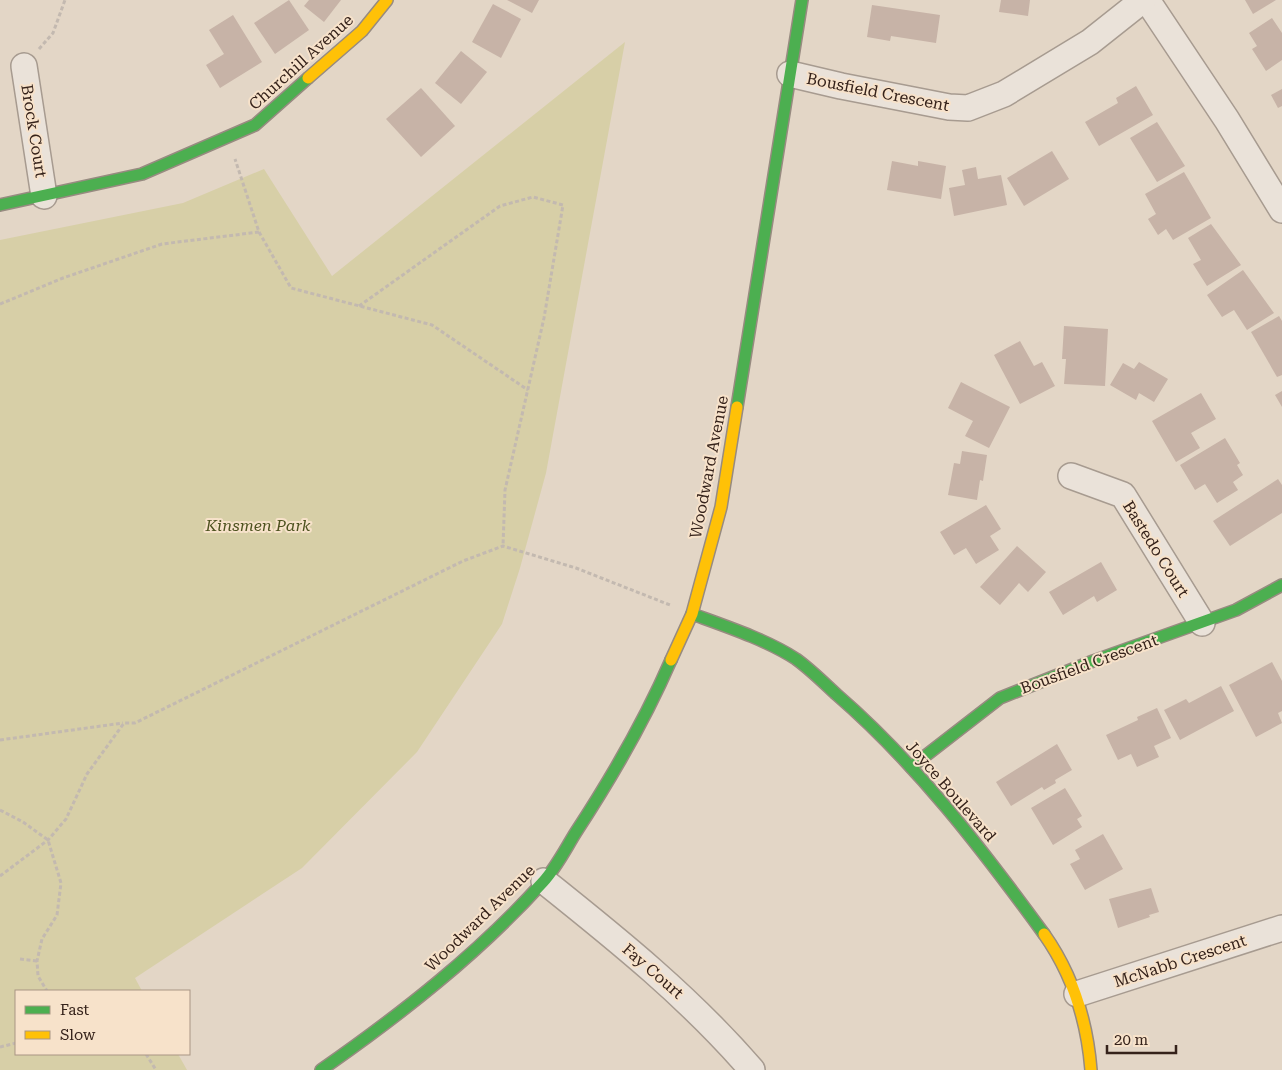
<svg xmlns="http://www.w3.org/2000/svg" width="1282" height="1070" viewBox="0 0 1282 1070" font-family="'Roboto Serif',serif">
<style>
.green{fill:#d7cfa7}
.building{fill:#c7b3a7}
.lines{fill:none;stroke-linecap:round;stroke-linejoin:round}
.street-casing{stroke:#a79b90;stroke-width:28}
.fast-casing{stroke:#978b80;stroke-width:14}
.slow-casing{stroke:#978b80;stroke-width:14}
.path{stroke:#c3b9b0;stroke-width:3;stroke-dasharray:4 2.5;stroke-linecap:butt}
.street{stroke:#eae2d9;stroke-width:25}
.fast{stroke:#4caf50;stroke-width:11}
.slow{stroke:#ffc107;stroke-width:11}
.labels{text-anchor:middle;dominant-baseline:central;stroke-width:4;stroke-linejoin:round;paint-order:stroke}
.street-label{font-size:16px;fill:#35221a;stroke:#f7e2ca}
.park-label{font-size:16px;font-style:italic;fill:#4d521f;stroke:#f7e2ca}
</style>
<rect width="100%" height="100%" fill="#e3d6c6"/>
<!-- green -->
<path class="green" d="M 625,42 L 546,473 L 520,568 L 502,624 L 417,752 L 302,868 L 135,978 L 142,991 L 16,991 L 16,1054 L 178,1054 L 187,1070 L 0,1070 L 0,240 L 183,203 L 264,169 L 332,276 Z"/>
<!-- building -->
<g class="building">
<path d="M 289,0 L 309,30 L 275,54 L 254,23 Z"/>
<path d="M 309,0 L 341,0 L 324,22 L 304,6 Z"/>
<path d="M 507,0 L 539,0 L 532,13 Z"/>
<path d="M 1001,0 L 1030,0 L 1028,16 L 999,12 Z"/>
<path d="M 1245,0 L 1276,0 L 1253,14 Z"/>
<path d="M 493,4 L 521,19 L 501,58 L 472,42 Z"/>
<path d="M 872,5 L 940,15 L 936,43 L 891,36 L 890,41 L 867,37 Z"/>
<path d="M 233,15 L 262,62 L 220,88 L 206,65 L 224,54 L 209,30 Z"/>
<path d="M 1272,18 L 1282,33 L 1282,60 L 1266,71 L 1252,49 L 1257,46 L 1249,33 Z"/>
<path d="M 461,51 L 487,72 L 461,104 L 435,83 Z"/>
<path d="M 1136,86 L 1153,115 L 1099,146 L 1085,122 L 1118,103 L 1116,98 Z"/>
<path d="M 421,88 L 455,126 L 421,157 L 386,119 Z"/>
<path d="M 1282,89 L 1282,106 L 1278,108 L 1271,95 Z"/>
<path d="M 1157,122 L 1185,166 L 1157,182 L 1130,138 Z"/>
<path d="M 1052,151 L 1069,179 L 1024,206 L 1007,178 Z"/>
<path d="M 892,161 L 918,166 L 918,161 L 946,166 L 941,199 L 887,190 Z"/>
<path d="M 976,167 L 978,179 L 1001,175 L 1007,205 L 954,216 L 949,188 L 965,185 L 962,170 Z"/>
<path d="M 1184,172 L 1211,218 L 1173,240 L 1166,229 L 1158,235 L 1148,219 L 1156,214 L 1145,194 Z"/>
<path d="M 1211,224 L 1241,265 L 1207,286 L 1193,264 L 1201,260 L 1188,238 Z"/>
<path d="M 1243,270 L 1274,313 L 1247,330 L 1234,310 L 1222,317 L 1207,295 Z"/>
<path d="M 1279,316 L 1282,321 L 1282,375 L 1277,377 L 1251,332 Z"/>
<path d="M 1064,326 L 1108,329 L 1105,386 L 1064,384 L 1066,359 L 1062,359 Z"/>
<path d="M 1020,341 L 1034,366 L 1042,362 L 1055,386 L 1020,404 L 994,355 Z"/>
<path d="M 1139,362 L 1168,379 L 1154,402 L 1139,393 L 1136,400 L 1110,385 L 1123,363 L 1134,369 Z"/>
<path d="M 961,382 L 1010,407 L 989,448 L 965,436 L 973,421 L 948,408 Z"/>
<path d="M 1282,391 L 1282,407 L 1275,395 Z"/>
<path d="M 1201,393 L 1216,419 L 1191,433 L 1200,448 L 1176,462 L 1152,421 Z"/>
<path d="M 1225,438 L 1240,463 L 1237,465 L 1243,475 L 1233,482 L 1238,490 L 1217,503 L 1205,484 L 1195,490 L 1180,465 Z"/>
<path d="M 962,451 L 987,455 L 983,481 L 980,480 L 977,500 L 948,495 L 954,463 L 960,464 Z"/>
<path d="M 1278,479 L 1282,485 L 1282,513 L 1230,546 L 1213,521 Z"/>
<path d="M 986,505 L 1001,529 L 990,536 L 999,550 L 976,564 L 966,548 L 954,555 L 940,532 Z"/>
<path d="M 1017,546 L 1046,572 L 1028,592 L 1019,583 L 1000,605 L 980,587 Z"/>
<path d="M 1101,562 L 1117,590 L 1097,602 L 1094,596 L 1063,615 L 1049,592 Z"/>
<path d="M 1272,662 L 1282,681 L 1282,711 L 1278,713 L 1282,723 L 1256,737 L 1229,685 Z"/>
<path d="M 1221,686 L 1234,711 L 1180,740 L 1164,710 L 1186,699 L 1189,703 Z"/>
<path d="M 1157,708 L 1171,738 L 1154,746 L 1159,757 L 1137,767 L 1131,754 L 1118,760 L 1106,735 L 1138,720 L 1137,717 Z"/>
<path d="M 1057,744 L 1072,770 L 1055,780 L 1056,783 L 1044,790 L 1042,787 L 1011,806 L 996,782 Z"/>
<path d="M 1065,788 L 1082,816 L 1077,819 L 1082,827 L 1053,845 L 1031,808 Z"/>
<path d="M 1103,834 L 1123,869 L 1085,890 L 1070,864 L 1080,859 L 1075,850 Z"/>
<path d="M 1151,888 L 1159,912 L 1149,915 L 1150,917 L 1118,928 L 1109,899 Z"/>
</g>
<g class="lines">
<!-- street casing -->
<g class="street-casing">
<g id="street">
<path d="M 1147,0 L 1227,120 L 1282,210"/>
<path d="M 24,66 L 44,196"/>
<path d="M 790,74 L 841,86 L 949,107 L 968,108 L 1004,94 L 1090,42 L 1143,0"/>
<path d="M 1071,476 L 1123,495 L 1202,623"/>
<path d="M 544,881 C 618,940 690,998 752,1070"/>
<path d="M 1077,994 L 1282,928"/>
</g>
</g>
<!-- fast casing -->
<g class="fast-casing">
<g id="fast">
<path d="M 0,205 L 142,174 L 255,125 L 308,78"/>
<path d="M 737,407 L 802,0"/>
<path d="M 692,614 C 725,626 767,640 796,659 C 810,669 823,682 836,694 C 916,763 982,849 1044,934"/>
<path d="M 911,767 L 1000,698 L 1093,661 L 1236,610 L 1282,585"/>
<path d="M 321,1070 C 400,1015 478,954 543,882 C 556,868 566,848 576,832 C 612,777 645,720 671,660"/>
</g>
</g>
<!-- slow casing -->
<g class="slow-casing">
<g id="slow">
<path d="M 308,78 L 362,31 L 387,0"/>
<path d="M 671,660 L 692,614 L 721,507 L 737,407"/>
<path d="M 1044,934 C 1073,975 1087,1020 1091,1070"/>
</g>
</g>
<!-- path -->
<g class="path">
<path d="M 39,49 L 53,33 L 65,0"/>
<path d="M 259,232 L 291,288 L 432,325 L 528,390"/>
<path d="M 0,304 L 63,278 L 162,244 L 259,232 L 235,159"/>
<path d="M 359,306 L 500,206 L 533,197 L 563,205 L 544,318 L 505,490 L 503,546"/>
<path d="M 0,740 L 123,723"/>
<path d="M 0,810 L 23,822 L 48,840 L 61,883 L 57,915 L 42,939 L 37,961 L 38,976 L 47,991"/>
<path d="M 0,876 L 48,840 L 66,819 L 87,774 L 124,723 L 135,723 L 463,561 L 503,546 L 576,568 L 670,605"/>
<path d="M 20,959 L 37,961"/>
<path d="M 0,1047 L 16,1043"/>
<path d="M 146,1054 L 156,1070"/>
</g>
<!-- street -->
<use href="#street" class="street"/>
<!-- fast -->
<use href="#fast" class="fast"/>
<!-- slow -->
<use href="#slow" class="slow"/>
</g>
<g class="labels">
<!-- street labels -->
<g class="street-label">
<text transform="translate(301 62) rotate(-42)">Churchill Avenue</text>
<text transform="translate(878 92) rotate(11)">Bousfield Crescent</text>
<text transform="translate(34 131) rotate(81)">Brock Court</text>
<text transform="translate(709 467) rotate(-79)">Woodward Avenue</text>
<text transform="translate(1156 549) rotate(58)">Bastedo Court</text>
<text transform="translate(1089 664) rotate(-20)">Bousfield Crescent</text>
<text transform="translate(951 791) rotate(49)">Joyce Boulevard</text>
<text transform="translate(480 918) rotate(-44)">Woodward Avenue</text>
<text transform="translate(1180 961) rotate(-18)">McNabb Crescent</text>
<text transform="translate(653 971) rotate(41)">Fay Court</text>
</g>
<!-- park labels -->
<g class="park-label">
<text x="258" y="525">Kinsmen Park</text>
</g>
</g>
<!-- legend -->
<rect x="15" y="990" width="175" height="65" fill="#f7e2ca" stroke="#a99584"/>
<rect x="25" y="1006" width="25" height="8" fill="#4caf50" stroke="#a99584"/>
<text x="60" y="1015" font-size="15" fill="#35221a">Fast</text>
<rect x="25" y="1031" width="25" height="8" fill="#ffc107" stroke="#a99584"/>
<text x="60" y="1040" font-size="15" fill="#35221a">Slow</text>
<!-- scale -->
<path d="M1107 1045v8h69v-8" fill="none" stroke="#35221a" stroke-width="2.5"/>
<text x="1114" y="1045" font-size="15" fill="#35221a" stroke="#f7e2ca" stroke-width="4" paint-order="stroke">20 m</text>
</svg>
